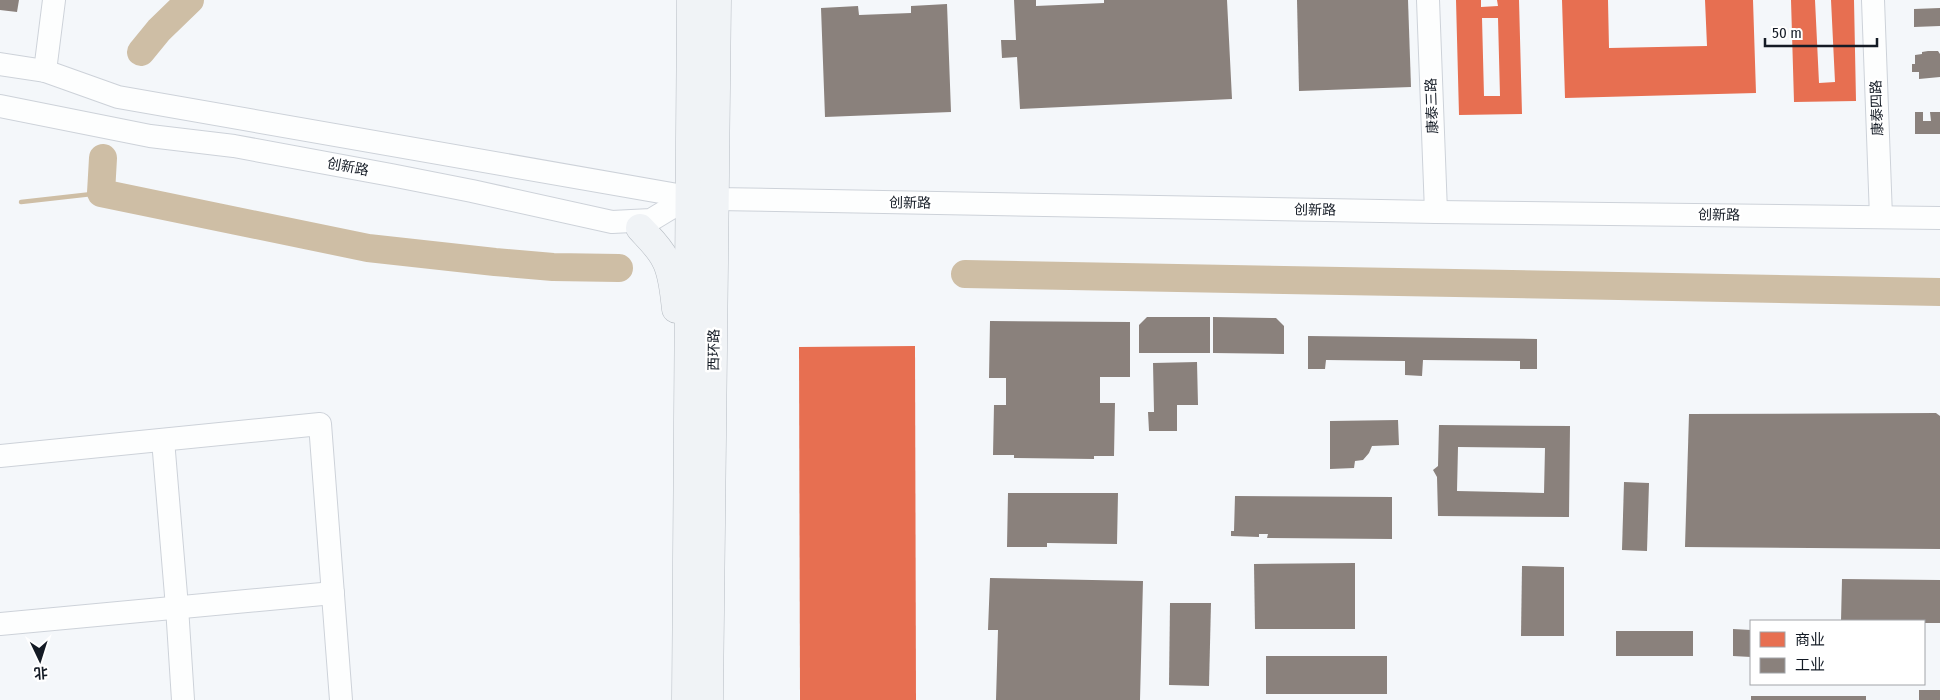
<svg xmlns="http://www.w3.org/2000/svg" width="1940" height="700" viewBox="0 0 1940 700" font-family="'Fira Sans Condensed','Noto Sans SC',sans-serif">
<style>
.shops{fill:#e76f51;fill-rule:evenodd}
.industry{fill:#8a817c;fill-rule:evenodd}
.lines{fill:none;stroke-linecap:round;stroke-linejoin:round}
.stream{stroke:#cebea5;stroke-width:4.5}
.river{stroke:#cebea5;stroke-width:28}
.minor-casing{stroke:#cdd2d9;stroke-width:24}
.major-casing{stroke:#b6bcc3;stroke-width:29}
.minor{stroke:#fdfefe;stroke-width:22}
.major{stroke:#f0f3f6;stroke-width:28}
.labels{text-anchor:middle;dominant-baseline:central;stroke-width:5;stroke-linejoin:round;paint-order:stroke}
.street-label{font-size:14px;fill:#141b25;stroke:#fff}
</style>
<rect width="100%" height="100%" fill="#f4f7fa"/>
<!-- shops -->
<g class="shops">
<path d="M 1456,0 L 1481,0 L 1481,7 L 1498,6 L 1497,0 L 1519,0 L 1522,114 L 1459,115 ZM 1482,18 L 1498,18 L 1500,96 L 1484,96 Z"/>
<path d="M 1562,0 L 1608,0 L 1609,48 L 1707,46 L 1705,0 L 1753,0 L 1756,93 L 1565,98 Z"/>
<path d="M 1791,0 L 1815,0 L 1819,83 L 1835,82 L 1831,0 L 1854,0 L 1856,101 L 1794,102 Z"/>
<path d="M 915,346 L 916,700 L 800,700 L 799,347 Z"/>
</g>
<!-- industry -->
<g class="industry">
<path d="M 0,0 L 19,0 L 17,12 L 0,10 Z"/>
<path d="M 1014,0 L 1036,0 L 1036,6 L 1104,3 L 1104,0 L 1227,0 L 1232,99 L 1020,109 L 1017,57 L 1002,58 L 1001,40 L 1016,40 Z"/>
<path d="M 1297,0 L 1408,0 L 1411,87 L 1299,91 Z"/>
<path d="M 947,4 L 951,112 L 825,117 L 821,8 L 858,6 L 859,15 L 911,13 L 911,6 Z"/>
<path d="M 1940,8 L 1940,26 L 1914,27 L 1914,9 Z"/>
<path d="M 1928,51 L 1938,51 L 1940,54 L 1940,77 L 1919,79 L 1919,72 L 1912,72 L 1912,64 L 1915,64 L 1915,55 L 1922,54 L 1922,52 Z"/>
<path d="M 1915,112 L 1923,112 L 1923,121 L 1931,121 L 1930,112 L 1940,112 L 1940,134 L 1915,134 Z"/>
<path d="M 1147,317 L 1210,317 L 1210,353 L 1139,353 L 1139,325 Z"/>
<path d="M 1213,317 L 1276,318 L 1284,326 L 1284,354 L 1213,353 Z"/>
<path d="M 990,321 L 1130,322 L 1130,377 L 1100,377 L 1100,403 L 1115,403 L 1114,456 L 1094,456 L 1094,459 L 1014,458 L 1014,455 L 993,455 L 994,405 L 1006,405 L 1006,378 L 989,378 Z"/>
<path d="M 1308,336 L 1537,339 L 1537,369 L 1520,369 L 1520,361 L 1423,360 L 1422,376 L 1405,375 L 1405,361 L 1326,360 L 1325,369 L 1308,369 Z"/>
<path d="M 1197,362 L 1198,405 L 1177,405 L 1177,431 L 1149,431 L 1148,412 L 1154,412 L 1153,363 Z"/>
<path d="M 1936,413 L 1940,416 L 1940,549 L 1685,547 L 1689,414 Z"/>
<path d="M 1398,420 L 1399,445 L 1372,446 L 1369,453 L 1363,460 L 1355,461 L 1354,468 L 1330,469 L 1330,421 Z"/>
<path d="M 1439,425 L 1570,426 L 1569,517 L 1438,516 L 1437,477 L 1433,470 L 1438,466 ZM 1458,447 L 1545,448 L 1544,493 L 1457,491 Z"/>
<path d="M 1624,482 L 1649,483 L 1647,551 L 1622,550 Z"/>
<path d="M 1008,493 L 1118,493 L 1117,544 L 1047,543 L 1047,547 L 1007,547 Z"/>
<path d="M 1235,496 L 1392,497 L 1392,539 L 1267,538 L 1268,534 L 1259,534 L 1259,537 L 1231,536 L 1231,531 L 1234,531 Z"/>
<path d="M 1355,563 L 1355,629 L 1255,629 L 1254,564 Z"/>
<path d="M 1522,566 L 1564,567 L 1564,636 L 1521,636 Z"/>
<path d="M 990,578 L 1143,581 L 1140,700 L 996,700 L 998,630 L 988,630 Z"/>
<path d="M 1842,579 L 1940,580 L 1940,623 L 1924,623 L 1924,621 L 1841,621 Z"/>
<path d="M 1170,603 L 1211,603 L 1209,686 L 1169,685 Z"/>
<path d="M 1733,629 L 1751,630 L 1751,657 L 1733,656 Z"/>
<rect x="1616" y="631" width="77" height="25"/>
<rect x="1266" y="656" width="121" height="38"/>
<rect x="1919" y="690" width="21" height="10"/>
<rect x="1751" y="696" width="115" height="4"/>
</g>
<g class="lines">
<!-- stream -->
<path class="stream" d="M 21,202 L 101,193"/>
<!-- river -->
<g class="river">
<path d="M 141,52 L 159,30 L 190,0"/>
<path d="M 103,158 L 101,193 L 368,248 L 495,262 L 553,267 L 619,268"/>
<path d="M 965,274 L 1940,292"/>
</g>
<!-- minor casing -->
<g class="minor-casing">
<g id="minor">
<path d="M 1428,0 L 1436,212"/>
<path d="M 1873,0 L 1881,217"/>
<path d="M 0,64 L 45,71 L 118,97 L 689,197 L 716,199 L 1436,212 L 1940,218"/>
<path d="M 45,71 L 54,0"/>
<path d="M 0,106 L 150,136 L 234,146 L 391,175 L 472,191 L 612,222 L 651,220 L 689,197"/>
<path d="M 163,440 L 177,607 L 183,700"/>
<path d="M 0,456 L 320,424 L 341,700"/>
<path d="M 0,624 L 333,593"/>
</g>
</g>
<!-- major casing -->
<g class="major-casing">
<g id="major">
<path d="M 640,228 C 649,238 659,247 665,259 C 673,273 674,293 676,309"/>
<path d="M 686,700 L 691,0"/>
<path d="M 709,700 L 717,0"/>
</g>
</g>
<!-- minor -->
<use href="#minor" class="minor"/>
<!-- major -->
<use href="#major" class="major"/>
</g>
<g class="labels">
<!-- street labels -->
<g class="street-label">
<text transform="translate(1432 106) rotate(-92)">康泰三路</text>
<text transform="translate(1877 108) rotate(-92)">康泰四路</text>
<text transform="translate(348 167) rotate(11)">创新路</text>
<text transform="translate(910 203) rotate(1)">创新路</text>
<text transform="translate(1315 210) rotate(1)">创新路</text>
<text transform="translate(1719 215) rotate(1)">创新路</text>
<text transform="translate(714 350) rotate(-89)">西环路</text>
</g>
</g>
<!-- legend -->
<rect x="1750" y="620" width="175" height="65" fill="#ffffff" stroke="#a1a4a8"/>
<rect x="1760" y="632" width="25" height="15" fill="#e76f51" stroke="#a1a4a8"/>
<text x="1795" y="645" font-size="15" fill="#141b25">商业</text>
<rect x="1760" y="658" width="25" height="15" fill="#8a817c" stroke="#a1a4a8"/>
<text x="1795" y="670" font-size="15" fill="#141b25">工业</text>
<!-- north arrow -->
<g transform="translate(40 660) rotate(176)" stroke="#ffffff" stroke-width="4" paint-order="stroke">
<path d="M0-4L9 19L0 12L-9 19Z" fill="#141b25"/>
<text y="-8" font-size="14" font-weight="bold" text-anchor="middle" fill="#141b25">北</text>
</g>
<!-- scale -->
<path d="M1765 38v8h112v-8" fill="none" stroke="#141b25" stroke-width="2.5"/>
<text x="1772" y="38" font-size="15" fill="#141b25" stroke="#ffffff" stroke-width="4" paint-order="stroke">50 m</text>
</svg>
